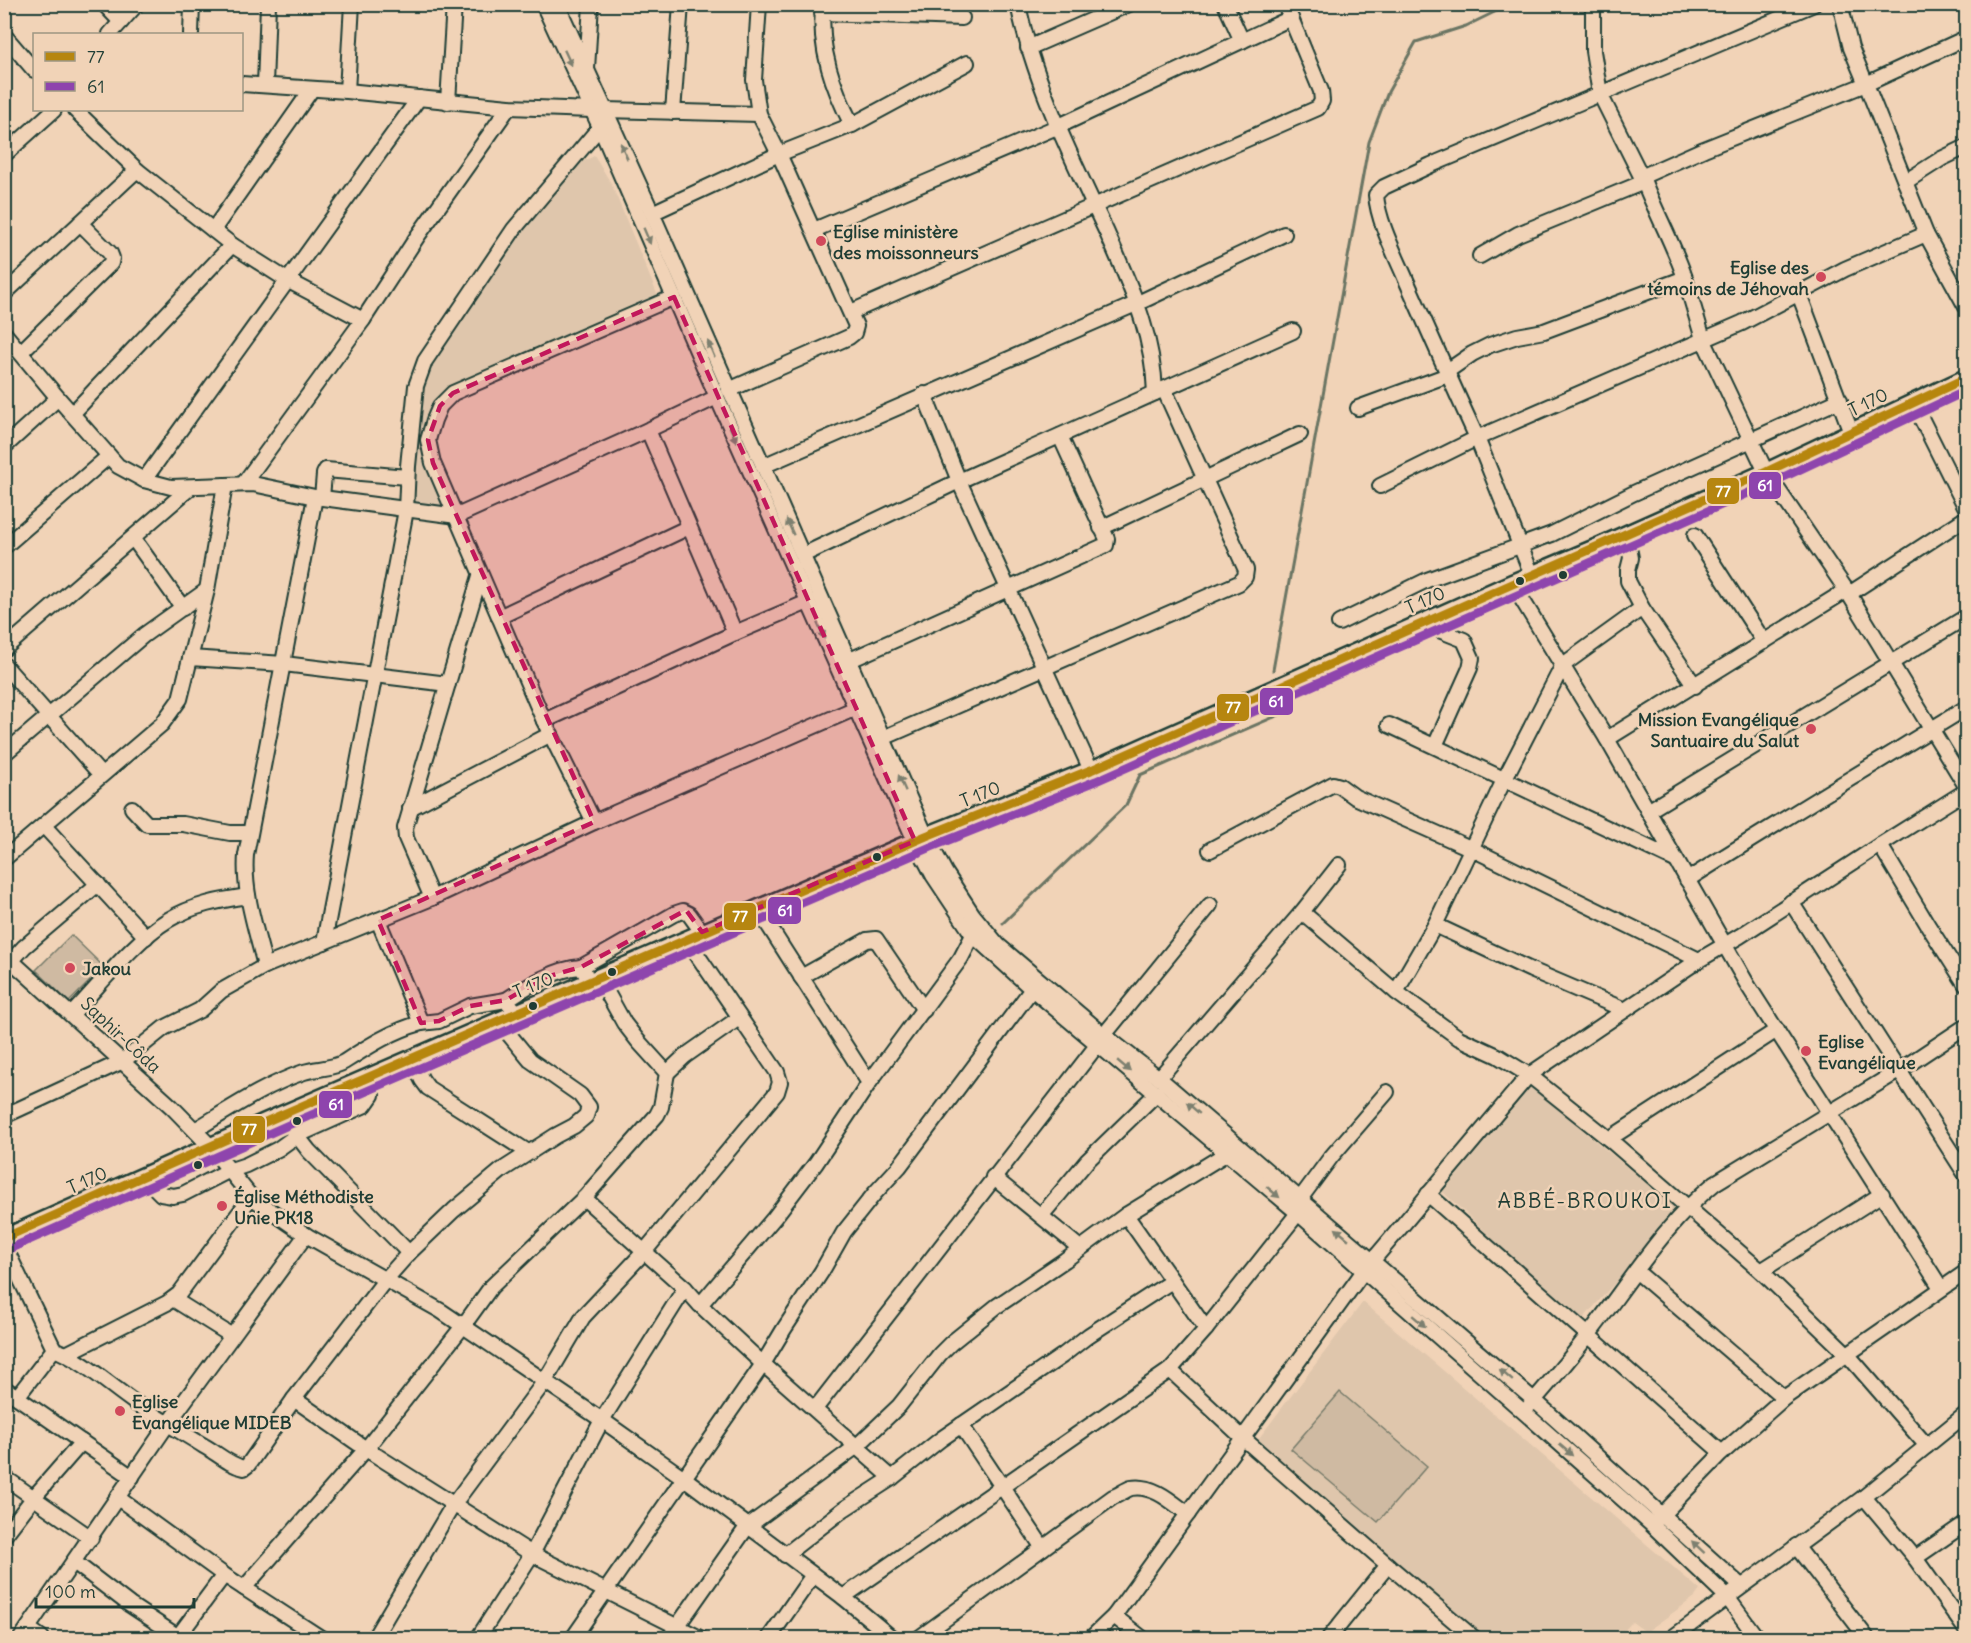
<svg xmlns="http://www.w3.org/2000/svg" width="1971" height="1643" viewBox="0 0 1971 1643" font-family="Delius,sans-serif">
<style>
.built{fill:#dfc6ac}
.park{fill:#cfbaa2;stroke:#777c6b;stroke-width:1.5}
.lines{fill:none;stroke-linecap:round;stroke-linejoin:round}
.stream{stroke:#6b7463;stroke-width:3}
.minor-casing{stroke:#1f3d34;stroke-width:18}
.major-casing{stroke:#1f3d34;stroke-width:21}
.minor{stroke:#f1d3b7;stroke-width:14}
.major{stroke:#f1d3b7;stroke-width:16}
.bus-1-casing{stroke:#f1d3b7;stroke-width:14}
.bus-2-casing{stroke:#f1d3b7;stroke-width:14}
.bus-1{stroke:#b68610;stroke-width:9}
.bus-2{stroke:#8e44ad;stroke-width:9}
.oneway{fill:#7d806f}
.marked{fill:#c2185b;fill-opacity:0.2;stroke:#c2185b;stroke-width:4.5;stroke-dasharray:12 8;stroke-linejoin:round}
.poi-dot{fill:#d1495b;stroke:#f1d3b7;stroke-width:2}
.bus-dot{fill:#1f3d34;stroke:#f1d3b7;stroke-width:2}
.labels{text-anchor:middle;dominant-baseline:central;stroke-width:5;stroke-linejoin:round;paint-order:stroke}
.poi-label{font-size:18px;font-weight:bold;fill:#1f3d34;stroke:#f1d3b7;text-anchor:start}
.street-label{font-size:18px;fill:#1f3d34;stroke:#f1d3b7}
.quarter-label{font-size:21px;letter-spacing:1.5px;fill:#1f3d34;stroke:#f1d3b7}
.line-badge{stroke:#f1d3b7;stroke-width:2}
.badge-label{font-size:16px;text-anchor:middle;font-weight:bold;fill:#fff}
</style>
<rect width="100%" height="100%" fill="#f1d3b7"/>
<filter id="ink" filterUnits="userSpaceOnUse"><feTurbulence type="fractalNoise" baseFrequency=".0167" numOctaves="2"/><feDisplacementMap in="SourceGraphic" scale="12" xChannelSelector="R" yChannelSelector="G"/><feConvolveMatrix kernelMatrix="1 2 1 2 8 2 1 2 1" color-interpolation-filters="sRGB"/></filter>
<g filter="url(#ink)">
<!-- built -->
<g class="built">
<path d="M 594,156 L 611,183 L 657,294 L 519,355 L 443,393 L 432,404 L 425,426 L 430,476 L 445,509 L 415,505 L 412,487 L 423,382 L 430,361 L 513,237 L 578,164 Z"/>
<path d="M 1531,1087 L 1679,1211 L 1581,1321 L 1443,1192 Z"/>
<path d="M 1363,1302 L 1700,1590 L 1695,1597 L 1646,1632 L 1632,1622 L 1618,1638 L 1486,1638 L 1256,1442 Z"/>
</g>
<!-- park -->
<g class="park">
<path d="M 71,935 L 104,967 L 69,1002 L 36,970 Z"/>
<path d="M 1340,1392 L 1427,1466 L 1378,1522 L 1291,1449 Z"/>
</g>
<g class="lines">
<!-- stream -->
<g class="stream">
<path d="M 1273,670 L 1369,142 L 1388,92 L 1416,42 L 1466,26 L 1511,4"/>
<path d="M 1003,923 L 1126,805 L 1140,775 L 1288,711"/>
</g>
<!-- minor casing -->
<g class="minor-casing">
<g id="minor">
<path d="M 104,4 L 121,22"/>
<path d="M 543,4 L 600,127 L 717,397 L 915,841 L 933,875 L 973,935 L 1032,989 L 1298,1213 L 1652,1525 L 1727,1597 L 1757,1638"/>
<path d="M 557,4 L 652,213 L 926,836 L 945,872 L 973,915 L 998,945 L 1104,1035 L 1159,1078 L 1534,1400 L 1741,1586"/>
<path d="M 1018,4 C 1034,84 1073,160 1107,233 C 1131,288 1153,332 1155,393"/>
<path d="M 1225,4 L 1242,41"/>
<path d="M 1596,4 L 1593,11 L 1593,51 L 1600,94 L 1644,182"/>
<path d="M 823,7 C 819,49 833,88 852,125"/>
<path d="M 822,13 L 962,18"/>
<path d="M 110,34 L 137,4"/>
<path d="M 191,34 L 192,4"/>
<path d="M 4,35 L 34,70"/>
<path d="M 1966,38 L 1866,84 L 1926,234 L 1966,307"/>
<path d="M 1028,48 L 1129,4"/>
<path d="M 587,69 L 591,4"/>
<path d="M 242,84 L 347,91 L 509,107 L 592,110"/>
<path d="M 265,85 L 268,4"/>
<path d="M 347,91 L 352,4"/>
<path d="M 448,102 L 454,4"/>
<path d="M 75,110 L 137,170 L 232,245 L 287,280 L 363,320"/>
<path d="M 605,110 L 759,114"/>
<path d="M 673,112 L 681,4"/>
<path d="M 4,155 L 54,110"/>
<path d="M 1641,177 L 1704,149 L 1866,84 L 1851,48 L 1840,4"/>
<path d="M 1905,182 L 1941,159 L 1966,147"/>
<path d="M 652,213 L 779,154 L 852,125 L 967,63"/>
<path d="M 213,230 L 312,89"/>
<path d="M 814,230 L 1059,126 L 1291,18"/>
<path d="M 1685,278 L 1703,339 L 1766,472 L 1849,594 L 1966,786"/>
<path d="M 4,294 L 137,170"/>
<path d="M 1799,294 L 1851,432"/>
<path d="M 851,312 L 1318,108 L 1322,101 L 1321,91 L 1285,4"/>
<path d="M 4,333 L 58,398 L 118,466 L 144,480 L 171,487 L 253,484 L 315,497 L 457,516 L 648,430 L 717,397"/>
<path d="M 21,352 L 111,263 L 112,258 L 110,253 L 80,223"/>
<path d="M 1446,372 L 1472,354 L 1490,345 L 1517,336 L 1544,331 L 1685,278 C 1674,245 1657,215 1644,182 L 1518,234 L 1480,256"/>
<path d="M 729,390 L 849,337 L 854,333 L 856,326 L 779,154 L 759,114 L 754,80 L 759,4"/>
<path d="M 924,394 L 959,481 L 1091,770"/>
<path d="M 1913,402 L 1966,508"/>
<path d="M 1358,408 L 1448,375"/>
<path d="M 72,414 L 232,245"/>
<path d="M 648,430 L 735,633"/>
<path d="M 4,447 L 58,398"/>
<path d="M 763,466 L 1138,303 L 1284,234"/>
<path d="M 144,480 L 419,98"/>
<path d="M 244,483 L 363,320 L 417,237 L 509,107"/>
<path d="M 1380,486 L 1477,438 C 1453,386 1430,334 1407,282 C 1396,256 1378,222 1376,195 L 1384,187 L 1431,165 L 1814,4"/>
<path d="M 322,498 L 324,474 L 326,470 L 407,477"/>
<path d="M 1101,528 L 1300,434"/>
<path d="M 1695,535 L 1764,642"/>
<path d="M 1623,536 L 1629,547 L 1631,558 L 1628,570 L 1628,581 L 1642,608 L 1695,686"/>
<path d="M 133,538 L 183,608"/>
<path d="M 4,547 L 109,456"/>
<path d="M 803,555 L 959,481 L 1293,331"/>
<path d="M 1532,575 L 1477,438 L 1742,323 L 1845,269 L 1926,234"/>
<path d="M 1512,583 L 1607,739 L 1747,984 L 1941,1288"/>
<path d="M 1849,594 L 1966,518"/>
<path d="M 499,617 L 689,527"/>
<path d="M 1339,623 L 1427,580 L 1552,534 L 1634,493 L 1840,400"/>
<path d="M 1421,623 L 1464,640 L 1472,658 L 1470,668 L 1435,746"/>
<path d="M 4,649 L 191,487"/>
<path d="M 190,658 L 284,664 L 448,684"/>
<path d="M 848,661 L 1106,545 L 1107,539 L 1060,436"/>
<path d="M 4,665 L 101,775"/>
<path d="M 544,721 L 735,633 L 808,602"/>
<path d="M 1389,725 L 1675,860"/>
<path d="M 883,738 L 1239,583 L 1245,577 L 1246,570 L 1164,389"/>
<path d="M 1607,739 L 1847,590"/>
<path d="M 4,754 L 144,635 L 207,590"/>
<path d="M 132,808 L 147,824 L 183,824 L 230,833 L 249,833"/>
<path d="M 410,808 L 551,734"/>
<path d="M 1648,811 L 1966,617"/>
<path d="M 594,822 L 544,721 L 433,463 L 428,440 L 434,420 L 440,406 L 453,393 L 674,297"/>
<path d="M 44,826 L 146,937"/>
<path d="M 1880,845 L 1929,927 L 1966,985"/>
<path d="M 1210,850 L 1333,784 L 1340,786 L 1355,797 L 1470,848 L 1699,960"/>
<path d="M 4,859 L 162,724 L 180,699 L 207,590 L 225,485"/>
<path d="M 1687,880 C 1780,821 1873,765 1966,708"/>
<path d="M 432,898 L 406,838 L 405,828 L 480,576"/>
<path d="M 1791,902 L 1966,1175"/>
<path d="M 758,909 L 869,1083"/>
<path d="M 1302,912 L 1396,992 L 1459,1038 L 1498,1056 L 1529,1075 L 1609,1139 L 1761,1271 L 1847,1354 L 1927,1446"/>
<path d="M 1435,925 L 1531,970 L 1625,1010"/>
<path d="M 324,942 L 406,510 L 408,466 L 416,386 L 425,361 L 514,229 L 600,127"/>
<path d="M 4,954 L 172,1107 L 210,1146 L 251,1197 L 306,1235 L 441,1311 L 602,1420 L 684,1478 L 843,1597 L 892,1638"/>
<path d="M 265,966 C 256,929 243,893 246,855 L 315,497"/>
<path d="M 581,967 L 674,914 L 683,911 L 689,914 L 702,932"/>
<path d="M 4,969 L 24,947 L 98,884"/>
<path d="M 801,977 L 867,940 L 876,939 L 924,1010"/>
<path d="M 1396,992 L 1435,925 L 1504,780 L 1563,665 L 1642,608"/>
<path d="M 506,1000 C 528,986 554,969 581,967 L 585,973"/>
<path d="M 72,1014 C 99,986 136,939 168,920 C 193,905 220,900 248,896"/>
<path d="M 421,1023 L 439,1021 L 470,1006 L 506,1000 L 517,1013"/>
<path d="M 1104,1035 L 1210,905"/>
<path d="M 412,1059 L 422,1080 L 428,1088 L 528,1152"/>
<path d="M 667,1073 L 685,1056 L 739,1018"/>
<path d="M 1159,1078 L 1302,912 L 1339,865"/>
<path d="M 281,1115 L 309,1151 L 409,1253"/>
<path d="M 4,1116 L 123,1061 L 164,1028 L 200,1010 L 221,991 L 265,966 L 432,898 L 594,822 L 856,708"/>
<path d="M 195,1130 C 230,1109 265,1085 304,1072 C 316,1068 333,1069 344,1062 C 369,1046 392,1031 421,1023 L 378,920"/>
<path d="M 1609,1139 L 1777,1030"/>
<path d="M 148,1174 L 156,1189 L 161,1194 L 173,1196 L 183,1194 L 228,1171 L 246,1165 L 278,1149 L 296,1136 L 365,1105 L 372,1095 L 369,1078"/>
<path d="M 993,1177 L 1080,1248"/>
<path d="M 1428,1194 L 1722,1453"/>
<path d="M 584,1198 L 685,1288 L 700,1305 L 763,1364 L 892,1478"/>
<path d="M 1126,1215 L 1206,1329"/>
<path d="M 1041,1216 L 1087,1161 L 1157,1093"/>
<path d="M 4,1245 L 54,1349 L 17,1397"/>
<path d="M 1636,1271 L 1784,1398"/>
<path d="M 1761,1271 L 1882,1194"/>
<path d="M 173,1299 L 232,1336"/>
<path d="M 700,1305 L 774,1218 L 816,1163 L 869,1083 L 961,958 L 973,935"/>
<path d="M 54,1349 C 84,1361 108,1384 134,1402 C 157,1418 180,1431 204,1446 C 217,1453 229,1465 244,1468 L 248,1465 L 294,1399 L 386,1279 L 409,1253 L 454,1210 L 502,1170 L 555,1136 L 574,1126 L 586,1116 L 589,1107 L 580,1095 L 530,1060 L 498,1021"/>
<path d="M 66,1354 L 167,1303 L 179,1294 L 251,1197"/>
<path d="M 1170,1370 L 1244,1439 L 1388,1565 L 1329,1638"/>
<path d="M 4,1388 L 132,1477"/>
<path d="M 294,1399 L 366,1449 L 532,1554 L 700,1638"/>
<path d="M 1530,1405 C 1550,1382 1570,1359 1589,1334 C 1629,1283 1664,1224 1715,1183 L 1900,1070 L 1966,1026"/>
<path d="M 815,1409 L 1098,1044"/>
<path d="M 961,1425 L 1043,1548"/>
<path d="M 4,1477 L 91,1538"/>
<path d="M 1864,1497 L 1915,1558 L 1966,1630"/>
<path d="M 118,1498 L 224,1575 L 321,1638"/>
<path d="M 1658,1519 L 1722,1453 L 1784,1398 L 1966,1272"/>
<path d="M 4,1536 L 34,1497 L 82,1442"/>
<path d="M 1796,1546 L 1867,1638"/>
<path d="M 785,1555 L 844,1509 L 892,1478 L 941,1439 L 1062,1356 L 1089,1335 L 1172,1281"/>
<path d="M 1915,1558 L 1966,1523"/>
<path d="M 74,1562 L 130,1605 L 180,1638"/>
<path d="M 1388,1565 L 1474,1638"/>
<path d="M 244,1588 L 366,1449 L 463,1326 L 491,1287 L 584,1198 L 657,1115 L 661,1107 L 667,1073 L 638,1041 L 624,1023 L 599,978"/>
<path d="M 843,1597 L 1170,1370 L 1206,1329 L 1298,1213 L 1300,1199 L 1331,1157 L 1387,1092"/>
<path d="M 1114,1616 L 1142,1638"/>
<path d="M 28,1628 L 42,1638"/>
<path d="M 21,1638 L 167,1425 L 306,1235"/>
<path d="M 177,1638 L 224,1575"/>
<path d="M 374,1638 L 453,1505 L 545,1381 L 583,1317 L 644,1252 L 777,1092 L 780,1082 L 777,1072 L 687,940"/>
<path d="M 478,1638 L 532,1554 L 602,1420 L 685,1288"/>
<path d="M 573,1638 L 763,1364 L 784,1329 L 822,1271 L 844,1232 L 875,1193 L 899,1167 L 1032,989"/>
<path d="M 669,1638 L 747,1527 L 857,1446 L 899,1406 L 940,1354 L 951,1343 L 997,1306 L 1065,1260 L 1126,1215 L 1232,1150"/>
<path d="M 769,1638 L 813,1575"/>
<path d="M 919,1638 L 1113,1497 C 1119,1495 1125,1490 1131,1488 C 1153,1484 1172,1502 1188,1514"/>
<path d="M 1091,1638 L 1114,1616 L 1363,1272 L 1529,1075 L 1699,960 L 1740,936 L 1880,845 L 1966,791"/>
<path d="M 1672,1638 L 1864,1497 L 1966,1414"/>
</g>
</g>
<!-- major casing -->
<g class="major-casing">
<path id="major" d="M 4,1238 L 281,1115 L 926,836 L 1091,770 L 1512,583 L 1600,546 L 1766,472 L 1966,378"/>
</g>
<!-- minor -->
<use href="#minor" class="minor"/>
<!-- major -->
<use href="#major" class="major"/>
<!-- bus-1 casing -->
<g class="bus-1-casing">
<path id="bus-1" d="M 4,1238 L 281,1115 L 926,836 L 1091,770 L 1766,472 L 1966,378"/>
</g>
<!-- bus-2 casing -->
<g class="bus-2-casing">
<path id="bus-2" d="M 9,1249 L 286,1126 L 931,847 L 1096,781 L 1771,483 L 1966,391"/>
</g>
<!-- bus-1 -->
<use href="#bus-1" class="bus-1"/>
<!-- bus-2 -->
<use href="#bus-2" class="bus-2"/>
</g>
<!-- one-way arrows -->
<defs><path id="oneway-solid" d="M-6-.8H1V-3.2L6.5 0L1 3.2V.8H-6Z" transform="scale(1.5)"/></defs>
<g class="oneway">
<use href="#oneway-solid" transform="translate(568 58) rotate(65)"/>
<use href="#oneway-solid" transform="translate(624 151) rotate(-114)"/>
<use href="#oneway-solid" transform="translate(647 236) rotate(67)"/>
<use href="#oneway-solid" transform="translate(711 349) rotate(-113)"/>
<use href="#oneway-solid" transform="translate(733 434) rotate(66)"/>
<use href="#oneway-solid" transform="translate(790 527) rotate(-114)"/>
<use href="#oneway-solid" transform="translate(821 631) rotate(65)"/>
<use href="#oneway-solid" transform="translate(902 783) rotate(-114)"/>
<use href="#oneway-solid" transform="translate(1124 1066) rotate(40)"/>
<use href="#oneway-solid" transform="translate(1193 1108) rotate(-139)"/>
<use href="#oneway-solid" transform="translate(1273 1192) rotate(40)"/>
<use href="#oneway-solid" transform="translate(1342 1234) rotate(-140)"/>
<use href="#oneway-solid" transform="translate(1419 1321) rotate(41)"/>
<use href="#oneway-solid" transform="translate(1506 1375) rotate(-139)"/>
<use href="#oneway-solid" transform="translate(1566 1450) rotate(41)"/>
<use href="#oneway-solid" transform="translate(1698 1547) rotate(-137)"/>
</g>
</g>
<!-- marked area -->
<path class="marked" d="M 674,297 L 915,841 L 702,932 L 686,910 L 581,967 L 546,977 L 506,1000 L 470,1006 L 439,1021 L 421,1023 L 378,920 L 594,822 L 433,463 L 428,440 L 440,406 L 453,393 Z"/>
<!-- markers -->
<g class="poi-dot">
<circle cx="821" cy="241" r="6"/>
<circle cx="1821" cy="277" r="6"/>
<circle cx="1811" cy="729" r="6"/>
<circle cx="70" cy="968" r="6"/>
<circle cx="1806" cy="1051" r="6"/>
<circle cx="222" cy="1206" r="6"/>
<circle cx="120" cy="1411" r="6"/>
</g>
<g class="bus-dot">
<circle cx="1563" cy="575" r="5"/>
<circle cx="1520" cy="581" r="5"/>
<circle cx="877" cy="857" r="5"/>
<circle cx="612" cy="972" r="5"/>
<circle cx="533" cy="1006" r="5"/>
<circle cx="297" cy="1121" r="5"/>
<circle cx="198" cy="1165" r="5"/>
</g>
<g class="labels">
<!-- poi labels -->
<g class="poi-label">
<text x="833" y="231">Eglise ministère<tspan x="833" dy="21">des moissonneurs</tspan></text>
<text x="1809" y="267" text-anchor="end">Eglise des<tspan x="1809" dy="21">témoins de Jéhovah</tspan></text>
<text x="1799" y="719" text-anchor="end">Mission Evangélique<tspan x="1799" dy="21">Santuaire du Salut</tspan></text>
<text x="82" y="968">Jakou</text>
<text x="1818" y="1041">Eglise<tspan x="1818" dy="21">Evangélique</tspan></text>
<text x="234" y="1196">Église Méthodiste<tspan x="234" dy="21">Unie PK18</tspan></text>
<text x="132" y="1401">Eglise<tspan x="132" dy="21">Evangélique MIDEB</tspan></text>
</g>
<!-- street labels -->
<g class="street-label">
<text transform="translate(1868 402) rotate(-26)">T 170</text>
<text transform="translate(1425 600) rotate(-24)">T 170</text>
<text transform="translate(980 794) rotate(-22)">T 170</text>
<text transform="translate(533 985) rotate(-23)">T 170</text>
<text transform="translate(121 1035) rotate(43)">Saphir-Côda</text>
<text transform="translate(87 1180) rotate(-24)">T 170</text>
</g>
<!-- quarter labels -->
<g class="quarter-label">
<text x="1585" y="1200">ABBÉ-BROUKOI</text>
</g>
</g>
<g class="line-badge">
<rect x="1748" y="471" width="34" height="29" rx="6" fill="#8e44ad"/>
<rect x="1706" y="477" width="34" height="28" rx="6" fill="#b68610"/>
<rect x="1259" y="687" width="35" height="29" rx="6" fill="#8e44ad"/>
<rect x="1216" y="693" width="34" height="29" rx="6" fill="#b68610"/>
<rect x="767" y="896" width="35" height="29" rx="6" fill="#8e44ad"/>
<rect x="723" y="902" width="34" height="29" rx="6" fill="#b68610"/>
<rect x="318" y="1090" width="35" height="29" rx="6" fill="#8e44ad"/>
<rect x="232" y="1115" width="34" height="29" rx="6" fill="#b68610"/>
</g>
<g class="badge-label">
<text x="1765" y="491">61</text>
<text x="1723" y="497">77</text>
<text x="1276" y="707">61</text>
<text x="1233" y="713">77</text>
<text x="785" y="916">61</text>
<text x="740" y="922">77</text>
<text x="336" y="1110">61</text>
<text x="249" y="1135">77</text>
</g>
<!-- margin -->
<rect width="1971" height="1643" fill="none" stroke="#f1d3b7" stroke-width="24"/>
<rect x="12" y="12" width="1947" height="1619" fill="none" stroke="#1f3d34" stroke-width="2" filter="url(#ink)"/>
<!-- legend -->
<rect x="33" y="33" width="210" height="78" fill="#f1d3b7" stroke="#9d9783" stroke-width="1.5"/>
<rect x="45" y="52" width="30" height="9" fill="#b68610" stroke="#9d9783" stroke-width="1.5"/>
<text x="87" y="63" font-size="18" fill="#1f3d34">77</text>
<rect x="45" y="82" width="30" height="9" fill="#8e44ad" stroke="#9d9783" stroke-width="1.5"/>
<text x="87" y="93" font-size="18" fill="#1f3d34">61</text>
<!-- scale -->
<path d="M36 1598v9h158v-9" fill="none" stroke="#1f3d34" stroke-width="3"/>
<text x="45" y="1598" font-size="18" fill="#1f3d34" stroke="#f1d3b7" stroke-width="4.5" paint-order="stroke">100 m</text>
</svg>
